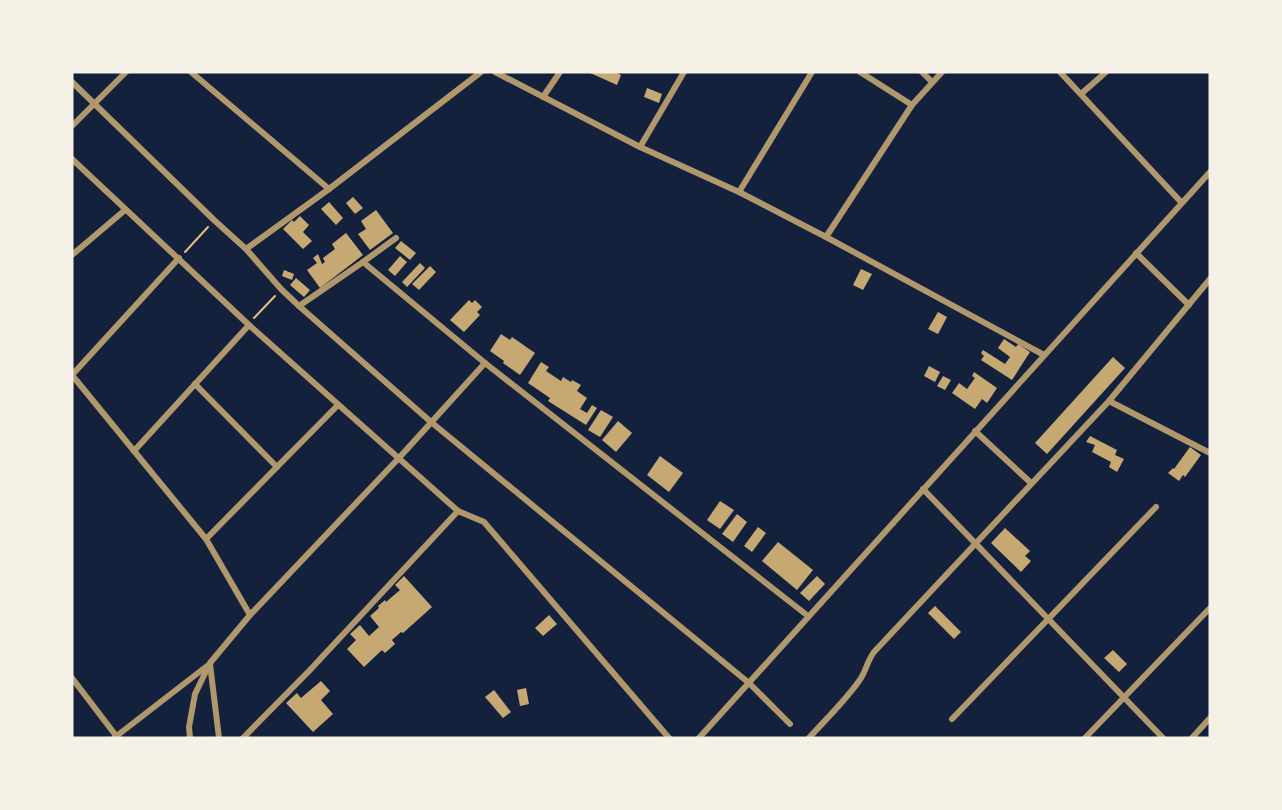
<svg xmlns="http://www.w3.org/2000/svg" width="1282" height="810" viewBox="0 0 1282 810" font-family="Raleway,sans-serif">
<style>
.building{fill:#c6a872}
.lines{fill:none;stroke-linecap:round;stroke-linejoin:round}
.path{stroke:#e5c07b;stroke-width:2}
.minor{stroke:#b1986c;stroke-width:6}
</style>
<rect width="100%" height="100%" fill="#14213d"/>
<!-- building -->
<g class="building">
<path d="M 588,72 L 615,72 L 621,75 L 617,85 Z"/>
<path d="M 647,88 L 662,94 L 659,103 L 644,97 Z"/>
<path d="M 353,197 L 363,208 L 355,214 L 346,203 Z"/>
<path d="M 329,202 L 343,218 L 336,225 L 321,209 Z"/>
<path d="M 376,210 L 393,233 L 370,250 L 358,234 L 366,229 L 361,221 Z"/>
<path d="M 300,216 L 309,225 L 303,232 L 312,241 L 303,249 L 283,229 L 292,220 L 294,222 Z"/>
<path d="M 346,233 L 363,255 L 320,288 L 307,270 L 317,263 L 313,258 L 318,254 L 322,264 L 325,262 L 323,258 L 335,249 L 332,244 Z"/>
<path d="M 401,241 L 416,253 L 410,260 L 395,248 Z"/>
<path d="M 400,256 L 407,262 L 395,276 L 388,270 Z"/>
<path d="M 420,263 L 425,268 L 407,287 L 402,282 Z"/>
<path d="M 430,266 L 436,272 L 419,290 L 412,284 Z"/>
<path d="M 861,269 L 872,274 L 863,290 L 853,285 Z"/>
<path d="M 284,270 L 294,274 L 292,280 L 282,276 Z"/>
<path d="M 296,278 L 310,290 L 304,297 L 290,285 Z"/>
<path d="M 469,300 L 472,303 L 475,300 L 482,307 L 477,312 L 480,315 L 464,332 L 450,320 Z"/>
<path d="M 938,312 L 947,317 L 938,334 L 928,329 Z"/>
<path d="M 501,334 L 510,340 L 512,337 L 535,353 L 520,375 L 503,363 L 504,361 L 490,351 Z"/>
<path d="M 1004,339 L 1016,347 L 1018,344 L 1030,352 L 1012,380 L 981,360 L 984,356 L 981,353 L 983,350 L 1005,364 L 1010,357 L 998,348 Z"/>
<path d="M 1113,357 L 1125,368 L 1047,454 L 1035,443 Z"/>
<path d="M 541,362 L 549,367 L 546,371 L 561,381 L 563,377 L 571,382 L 572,380 L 581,385 L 577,391 L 587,398 L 580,409 L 587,413 L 592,405 L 597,408 L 586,425 L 548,401 L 550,398 L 528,383 Z"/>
<path d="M 929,366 L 940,372 L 935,382 L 924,376 Z"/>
<path d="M 974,372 L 997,388 L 987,403 L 982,399 L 975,409 L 952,393 L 959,383 L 967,389 L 975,378 L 972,376 Z"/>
<path d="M 943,376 L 951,380 L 945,390 L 937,386 Z"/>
<path d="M 601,410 L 613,417 L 600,437 L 588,430 Z"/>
<path d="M 618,421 L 632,433 L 616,452 L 602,440 Z"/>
<path d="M 1090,436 L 1117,450 L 1115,455 L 1124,459 L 1117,472 L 1109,467 L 1111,462 L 1092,452 L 1095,445 L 1086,442 Z"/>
<path d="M 1190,447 L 1201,455 L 1185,477 L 1183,475 L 1179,481 L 1168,473 L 1173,468 L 1174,469 Z"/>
<path d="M 660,456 L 683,473 L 669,492 L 647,475 Z"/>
<path d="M 720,501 L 734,510 L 720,529 L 707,520 Z"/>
<path d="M 737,514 L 747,522 L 733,542 L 722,534 Z"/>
<path d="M 758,527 L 766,533 L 752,552 L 744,546 Z"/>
<path d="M 1005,528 L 1030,551 L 1025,556 L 1031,561 L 1021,572 L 991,543 Z"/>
<path d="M 778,542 L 813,570 L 797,590 L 762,561 Z"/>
<path d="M 404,576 L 432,607 L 403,633 L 401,632 L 392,640 L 395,644 L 385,653 L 382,650 L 364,667 L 347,649 L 356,640 L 350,634 L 360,625 L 369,636 L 379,627 L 370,616 L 379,608 L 378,606 L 385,600 L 386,602 L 400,590 L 395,585 Z"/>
<path d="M 817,576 L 825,584 L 809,601 L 800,593 Z"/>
<path d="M 935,606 L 961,632 L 954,639 L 928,613 Z"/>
<path d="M 549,615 L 557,624 L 543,636 L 535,628 Z"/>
<path d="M 1113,650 L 1127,664 L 1119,672 L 1104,658 Z"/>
<path d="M 321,681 L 330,691 L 321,700 L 333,714 L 313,732 L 286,703 L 297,693 L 301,698 Z"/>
<path d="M 526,688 L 529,704 L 520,706 L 517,690 Z"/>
<path d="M 494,690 L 511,712 L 503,718 L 485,697 Z"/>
</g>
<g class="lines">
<!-- path -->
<g class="path">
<path d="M 185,252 L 208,227"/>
<path d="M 254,318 L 275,296"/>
</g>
<!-- minor -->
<g class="minor">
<path d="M 191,72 L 329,189"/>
<path d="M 495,72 L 640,147 L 739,192 L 826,237 L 1044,355"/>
<path d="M 860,72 L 912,105"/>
<path d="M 922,72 L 932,82"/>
<path d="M 1060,72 L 1181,202"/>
<path d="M 72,82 L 214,220 L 246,249 L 281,289 L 299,306 L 431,422 L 749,683 L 790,724"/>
<path d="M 1081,94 L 1106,72"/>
<path d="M 543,97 L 560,72"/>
<path d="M 72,126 L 126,72"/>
<path d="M 640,147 L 684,72"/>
<path d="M 72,159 L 249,325 L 458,511 L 484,522 L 669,738"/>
<path d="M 739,192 L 812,72"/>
<path d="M 826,237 L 912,105 L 942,72"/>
<path d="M 246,249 L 329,189 L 481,72"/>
<path d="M 1136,253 L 1189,305"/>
<path d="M 72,255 L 125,210"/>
<path d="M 179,258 L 72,375 L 206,539 L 250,615"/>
<path d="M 363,262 L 485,363 L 808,616"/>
<path d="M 299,306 L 363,262 L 396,238"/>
<path d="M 195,384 L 277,467"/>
<path d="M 1109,401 L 1210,453"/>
<path d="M 975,431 L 1031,483"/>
<path d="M 134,451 L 249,325"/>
<path d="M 923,489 L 1163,738"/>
<path d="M 206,539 L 338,405"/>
<path d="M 210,664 L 219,738"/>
<path d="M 72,678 L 117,737"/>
<path d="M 952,719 L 1156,507"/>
<path d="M 114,738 L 207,666"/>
<path d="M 190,738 L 189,727 L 195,694 L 210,663 L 250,615 L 398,459 L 485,363"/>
<path d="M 243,738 L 309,671 L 458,511"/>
<path d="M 699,738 L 1210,172"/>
<path d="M 809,738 C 826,719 845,701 859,681 C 866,672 867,661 874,652 L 1109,401 L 1210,279"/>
<path d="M 1085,738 L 1210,608"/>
<path d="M 1192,738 L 1210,718"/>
</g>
</g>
<!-- border -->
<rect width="1282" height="810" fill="none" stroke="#f6f1e7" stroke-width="147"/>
</svg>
